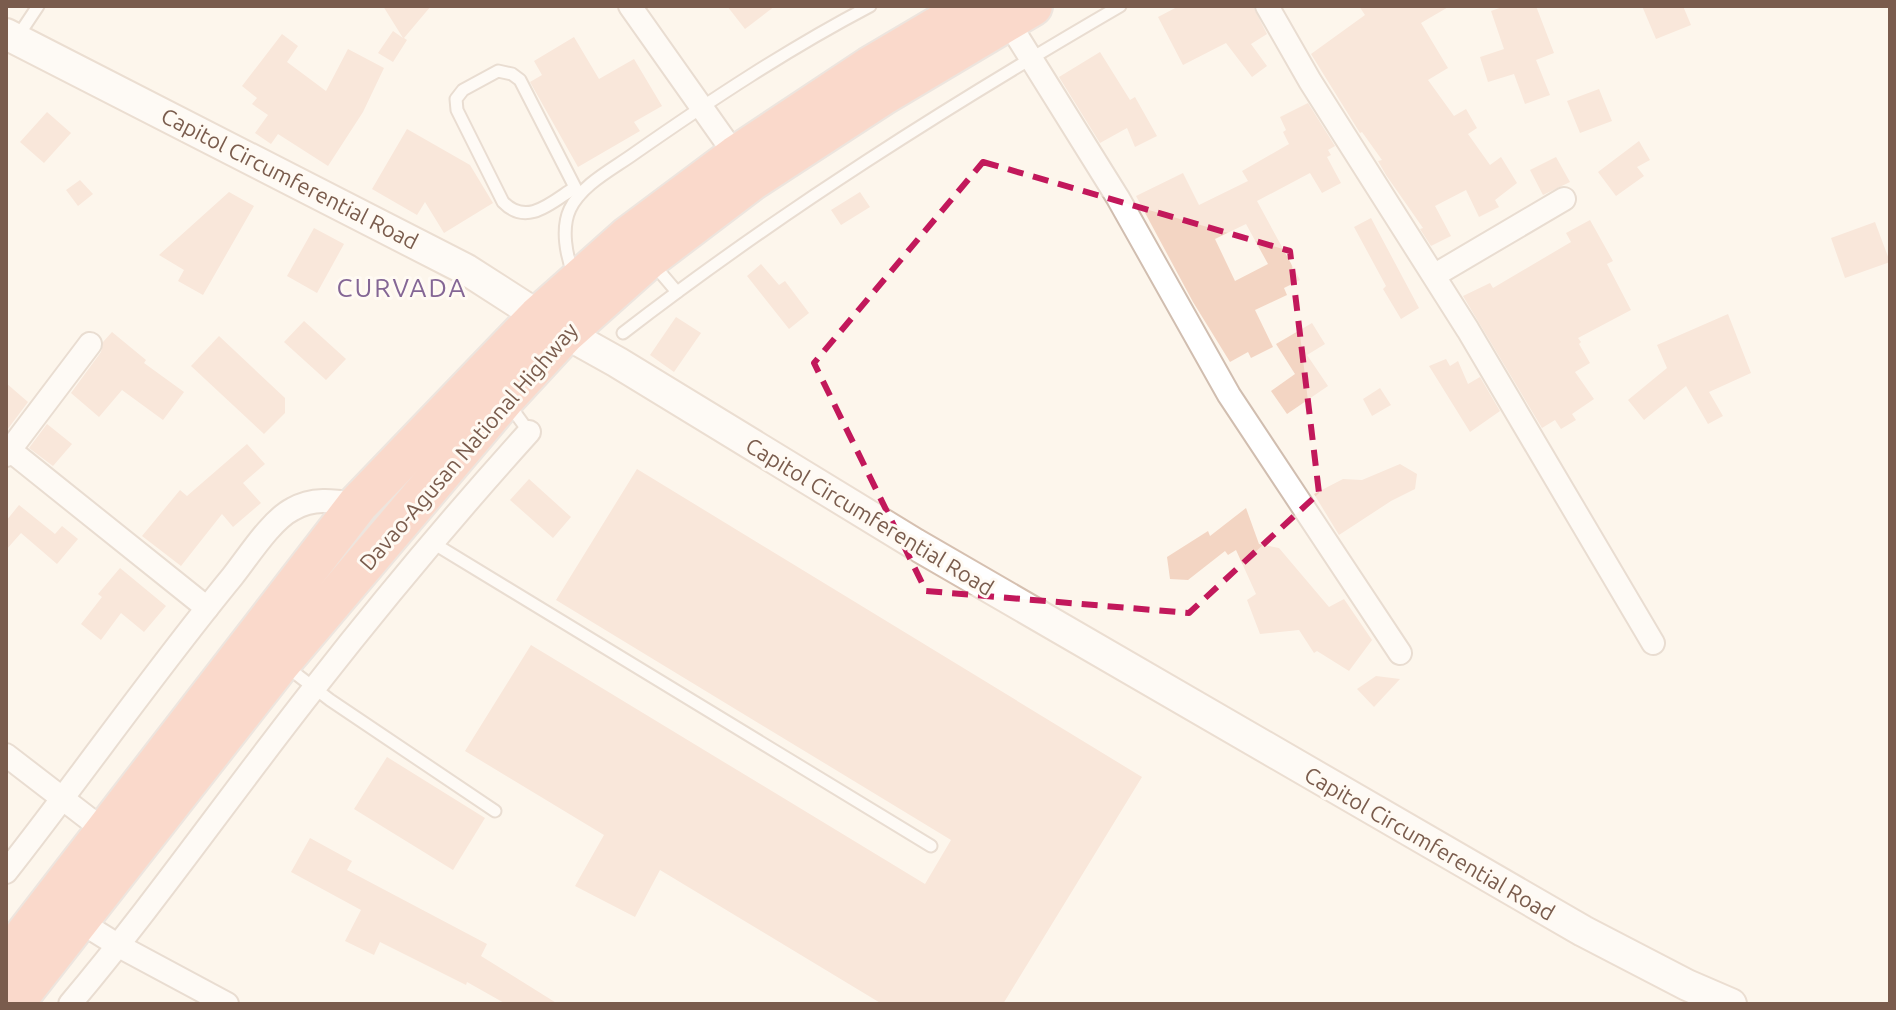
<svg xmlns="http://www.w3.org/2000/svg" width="1896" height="1010" viewBox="0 0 1896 1010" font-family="Ubuntu,sans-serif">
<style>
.building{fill:#f3d5c3;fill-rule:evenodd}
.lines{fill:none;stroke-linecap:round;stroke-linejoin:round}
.lane-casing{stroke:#d1beb0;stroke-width:15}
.street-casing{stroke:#d1beb0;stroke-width:26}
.secondary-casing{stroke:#d6c0b0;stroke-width:34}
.highway-casing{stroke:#dad1cd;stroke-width:44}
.lane{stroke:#fff;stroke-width:11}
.street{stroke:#fff;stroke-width:22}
.secondary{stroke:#fff;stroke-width:30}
.highway{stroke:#f7b7a3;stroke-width:40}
.marked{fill:none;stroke:#c2185b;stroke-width:6;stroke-dasharray:16 10;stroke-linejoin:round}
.labels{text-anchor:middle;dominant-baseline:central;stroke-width:6;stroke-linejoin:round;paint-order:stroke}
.street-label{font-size:22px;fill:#7a5c4d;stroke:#fffaf3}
.quarter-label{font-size:26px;letter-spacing:2px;fill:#846695;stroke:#fffaf3}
</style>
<rect width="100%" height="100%" fill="#fdf6ec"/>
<!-- building -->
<g class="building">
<path d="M 383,6 L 431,6 L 404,38 L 407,40 L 393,62 L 378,53 L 393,31 L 403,38 Z"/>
<path d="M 727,6 L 775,6 L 745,29 Z"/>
<path d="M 1179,6 L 1253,6 L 1267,34 L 1251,44 L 1267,66 L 1252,77 L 1226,43 L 1183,65 L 1158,17 Z"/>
<path d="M 1359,6 L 1450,6 L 1421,23 L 1448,68 L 1428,80 L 1454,116 L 1466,109 L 1477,128 L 1468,134 L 1490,165 L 1501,157 L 1517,183 L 1495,200 L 1499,207 L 1479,217 L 1466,190 L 1435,206 L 1451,236 L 1431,246 L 1420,229 L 1423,228 L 1386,175 L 1378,161 L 1382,160 L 1362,132 L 1360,133 L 1311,54 L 1365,15 Z"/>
<path d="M 1505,6 L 1536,6 L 1554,53 L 1536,60 L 1550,95 L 1525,104 L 1514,74 L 1488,82 L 1480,57 L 1504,49 L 1491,11 Z"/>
<path d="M 1642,6 L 1683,6 L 1691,25 L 1656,39 Z"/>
<path d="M 282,34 L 298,46 L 287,62 L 326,91 L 348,49 L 384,68 L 363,112 L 328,166 L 278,134 L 271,144 L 255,133 L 268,115 L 252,104 L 257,98 L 242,86 Z"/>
<path d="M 574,37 L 599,79 L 634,59 L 662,106 L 634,122 L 640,131 L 578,167 L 530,82 L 542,75 L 534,61 Z"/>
<path d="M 1100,52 L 1130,100 L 1135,97 L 1157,136 L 1135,147 L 1127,128 L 1100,143 L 1059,77 Z"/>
<path d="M 1599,89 L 1612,121 L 1580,133 L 1567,101 Z"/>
<path d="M 1308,103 L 1335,146 L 1328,150 L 1331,155 L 1327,157 L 1341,183 L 1322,193 L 1310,173 L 1257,201 L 1300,280 L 1284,288 L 1287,295 L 1255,310 L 1273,347 L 1251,358 L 1248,352 L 1230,362 L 1193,302 L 1136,196 L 1183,173 L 1199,205 L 1248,181 L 1242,171 L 1289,144 L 1283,132 L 1286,130 L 1280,117 ZM 1246,224 L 1268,264 L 1235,281 L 1215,239 Z"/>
<path d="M 47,112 L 71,133 L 44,163 L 20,142 Z"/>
<path d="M 407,129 L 470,165 L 493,203 L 444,233 L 425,202 L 417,215 L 372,189 Z"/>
<path d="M 1639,141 L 1650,160 L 1637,167 L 1644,176 L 1616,196 L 1598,172 Z"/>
<path d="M 1556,157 L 1570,182 L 1543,195 L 1530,170 Z"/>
<path d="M 80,180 L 93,194 L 78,206 L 66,190 Z"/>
<path d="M 229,192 L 254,206 L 203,295 L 178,281 L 184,270 L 159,255 Z"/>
<path d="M 860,192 L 870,207 L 841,225 L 831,210 Z"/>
<path d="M 1371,218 L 1419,308 L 1401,319 L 1383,289 L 1386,286 L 1354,227 Z"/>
<path d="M 1590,220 L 1613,261 L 1607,264 L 1631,310 L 1578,338 L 1581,342 L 1579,344 L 1590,363 L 1575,372 L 1594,399 L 1572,414 L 1576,420 L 1561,429 L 1555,420 L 1542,428 L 1463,296 L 1490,283 L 1493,288 L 1571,242 L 1566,233 Z"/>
<path d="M 1875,222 L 1890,262 L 1845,278 L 1831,238 Z"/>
<path d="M 314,228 L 344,244 L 317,293 L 287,276 Z"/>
<path d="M 761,264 L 779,285 L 785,281 L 809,313 L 789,329 L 747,276 Z"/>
<path d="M 1728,314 L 1751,373 L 1709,392 L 1723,416 L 1708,424 L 1686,386 L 1644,420 L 1628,400 L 1667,368 L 1657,345 Z"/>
<path d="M 676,317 L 701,333 L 674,372 L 650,355 Z"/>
<path d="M 304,321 L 346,359 L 326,380 L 284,342 Z"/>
<path d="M 1312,323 L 1325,344 L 1307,355 L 1328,386 L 1287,414 L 1271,391 L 1295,374 L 1276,344 Z"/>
<path d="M 112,332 L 146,360 L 144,363 L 184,392 L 163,420 L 122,390 L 99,417 L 71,393 L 101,352 L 103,342 Z"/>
<path d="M 219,336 L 285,398 L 285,413 L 264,434 L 191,366 Z"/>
<path d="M 1446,359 L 1450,366 L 1458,361 L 1468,384 L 1480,377 L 1500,411 L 1470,432 L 1429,366 Z"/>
<path d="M 6,383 L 28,402 L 7,430 L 6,429 Z"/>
<path d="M 1380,388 L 1391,405 L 1372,416 L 1363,399 Z"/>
<path d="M 47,424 L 72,444 L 53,466 L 29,448 Z"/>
<path d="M 247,444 L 265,464 L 243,483 L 261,503 L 233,527 L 222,514 L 181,566 L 142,536 L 180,490 L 187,496 Z"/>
<path d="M 1400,464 L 1417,474 L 1415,489 L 1391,501 L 1339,535 L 1314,494 L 1343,479 L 1362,480 Z"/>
<path d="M 637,469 L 1142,777 L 1003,1004 L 882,1004 L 660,870 L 635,917 L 575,886 L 604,835 L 465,751 L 531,645 L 925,884 L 951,840 L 556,600 Z"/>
<path d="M 529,479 L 571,517 L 553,538 L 510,500 Z"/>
<path d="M 19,505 L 55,534 L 62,526 L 78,539 L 57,564 L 21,533 L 6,550 L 6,521 Z"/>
<path d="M 1246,508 L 1259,544 L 1279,548 L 1329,607 L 1344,599 L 1372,640 L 1349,671 L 1317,651 L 1314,653 L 1299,630 L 1260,634 L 1247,600 L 1256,594 L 1236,550 L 1228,555 L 1225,551 L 1188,580 L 1170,579 L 1167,557 L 1208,531 L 1210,536 Z"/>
<path d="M 120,568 L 166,606 L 144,632 L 121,613 L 101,640 L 81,624 L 102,597 L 98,594 Z"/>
<path d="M 1376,676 L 1400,679 L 1374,707 L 1357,689 Z"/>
<path d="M 387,757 L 485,818 L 453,870 L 354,809 Z"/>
<path d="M 310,838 L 352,861 L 347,870 L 487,944 L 481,956 L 558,1004 L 506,1004 L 467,982 L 466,985 L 380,942 L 374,955 L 345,941 L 361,910 L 291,872 Z"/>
</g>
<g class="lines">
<!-- lane casing -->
<g class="lane-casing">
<g id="lane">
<path d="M 16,39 L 38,6"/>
<path d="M 574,188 C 552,202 527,227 503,202 L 457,110 L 456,99 L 463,90 L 498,71 L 512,74 L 520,80 L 579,195"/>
<path d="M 654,265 L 677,292"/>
<path d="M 574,275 C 566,256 561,228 570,209 C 582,184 613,169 635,153 C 711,100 788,49 870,6"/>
<path d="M 623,333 C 781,211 948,106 1120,6"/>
<path d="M 508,403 L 529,432"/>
<path d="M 433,543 L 931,846"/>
<path d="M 287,667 L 330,700 L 495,811"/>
</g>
</g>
<!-- street casing -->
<g class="street-casing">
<g id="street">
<path d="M 630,6 L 736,156"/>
<path d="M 1267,6 L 1310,81 L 1468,330 L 1653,643"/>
<path d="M 1007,20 L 1118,198 L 1229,395 L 1400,653"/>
<path d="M 1435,275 L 1564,199"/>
<path d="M 6,447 L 207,608"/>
<path d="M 6,455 L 90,344"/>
<path d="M 6,755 L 106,832"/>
<path d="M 6,872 C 83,774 154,672 232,577 C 248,557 271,520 293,509 C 313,497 336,501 358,504"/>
<path d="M 79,921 L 119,946 L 227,1004"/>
<path d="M 70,1004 C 156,902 232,792 315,687 C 383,600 455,514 529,432"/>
</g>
</g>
<!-- secondary casing -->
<g class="secondary-casing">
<path id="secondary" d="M 6,34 L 467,270 L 565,333 L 617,362 L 915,544 L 1583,931 L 1687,985 L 1731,1004"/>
</g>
<!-- highway casing -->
<g class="highway-casing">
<g id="highway">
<path d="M 6,960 L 358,504 L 538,317 L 629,236 L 736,156 L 870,67 L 973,6"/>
<path d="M 13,1004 L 281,662 L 504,399 L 565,333 L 648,259 L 752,180 L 884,94 L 1032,6"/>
</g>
</g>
<!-- lane -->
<use href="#lane" class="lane"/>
<!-- street -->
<use href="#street" class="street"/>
<!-- secondary -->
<use href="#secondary" class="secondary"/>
<!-- highway -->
<use href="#highway" class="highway"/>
</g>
<!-- marked area -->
<path d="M0 0H1896V1010H0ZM 983,162 L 1290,251 L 1319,493 L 1189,613 L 926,591 L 814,363 Z" fill="#fdf6ec" fill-opacity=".55" fill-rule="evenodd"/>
<path class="marked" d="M 983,162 L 1290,251 L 1319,493 L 1189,613 L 926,591 L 814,363 Z"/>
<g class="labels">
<!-- street labels -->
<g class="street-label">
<text transform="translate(290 178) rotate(27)">Capitol Circumferential Road</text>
<text transform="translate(468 446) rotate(-49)">Davao-Agusan National Highway</text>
<text transform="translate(870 516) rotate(31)">Capitol Circumferential Road</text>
<text transform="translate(1430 843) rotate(30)">Capitol Circumferential Road</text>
</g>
<!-- quarter labels -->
<g class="quarter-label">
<text x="402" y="287">CURVADA</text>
</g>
</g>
<!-- border -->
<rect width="1896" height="1010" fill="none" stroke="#7a5c4d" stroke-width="16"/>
</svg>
